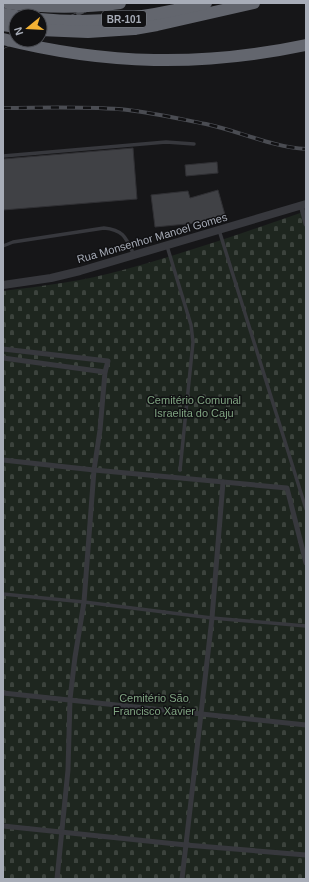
<svg xmlns="http://www.w3.org/2000/svg" width="309" height="882" viewBox="0 0 309 882" font-family="Helvetica,sans-serif">
<style>
.cemetery{fill:url(#cemetery-stones)}
.building{fill:#404145;stroke:#303034}
.lines{fill:none;stroke-linecap:round;stroke-linejoin:round}
.service{stroke:#37383d;stroke-width:3.5}
.pedestrian{stroke:#37383d;stroke-width:5}
.tertiary{stroke:#37383d;stroke-width:8}
.motorway{stroke:#63666e;stroke-width:12}
.rail-casing{stroke:#4a4c52;stroke-width:4}
.rail{stroke:#111113;stroke-width:2.5;stroke-dasharray:8;stroke-linecap:butt}
.motorway-bridge{stroke:#63666e;stroke-width:12}
.labels{text-anchor:middle;dominant-baseline:central;stroke-width:3;stroke-linejoin:round;paint-order:stroke}
.shield{fill:#111113;stroke:#7b7e86;stroke-width:1}
.shield-label{font-size:10px;font-weight:bold;fill:#a8adb8}
.street-label{font-size:11px;fill:#a8adb8;stroke:#111113}
.park-label{font-size:11px;fill:#7fa381;stroke:#111113}
</style>
<defs>
<pattern id="cemetery-stones" width="16" height="16" patternUnits="userSpaceOnUse"><rect width="16" height="16" fill="#1e261f"/><path d="M2 7V4a2 2 0 0 1 4 0v3zM10 15v-3a2 2 0 0 1 4 0v3z" fill="#3c433d"/></pattern>
</defs>
<rect width="100%" height="100%" fill="#161618"/>
<!-- cemetery -->
<path class="cemetery" d="M 306,211 L 306,879 L 3,879 L 3,291 C 43,286 84,281 123,270 C 185,253 246,232 306,211 Z"/>
<!-- building -->
<g class="building">
<path d="M 133,148 L 137,199 L 3,210 L 3,159 Z"/>
<path d="M 217,162 L 218,173 L 186,176 L 185,165 Z"/>
<path d="M 218,190 L 225,215 L 197,223 L 155,227 L 151,195 L 188,191 L 190,198 Z"/>
</g>
<g class="lines">
<!-- service -->
<g class="service">
<path d="M 3,156 L 166,142 L 194,144"/>
<path d="M 219,230 L 306,509"/>
<path d="M 3,246 L 13,242 L 104,228 C 124,230 126,238 134,255"/>
<path d="M 167,246 L 191,325 L 193,342 L 180,470"/>
<path d="M 3,594 L 84,602 L 212,618 L 306,626"/>
</g>
<!-- pedestrian -->
<g class="pedestrian">
<path d="M 301,205 L 306,224"/>
<path d="M 3,349 L 108,361 L 105,372 L 100,430 L 94,470 L 84,602 L 75,657 L 70,699 L 68,770 L 57,879"/>
<path d="M 3,358 L 105,372"/>
<path d="M 3,460 L 94,470 L 287,488 L 306,563"/>
<path d="M 3,693 L 306,725"/>
<path d="M 3,826 L 186,845 L 306,855"/>
<path d="M 182,879 L 212,618 L 223,482"/>
</g>
<!-- tertiary -->
<path class="tertiary" d="M 3,285 L 51,278 L 80,271 L 306,204"/>
<!-- motorway -->
<g class="motorway">
<path d="M 3,14 L 16,16"/>
<path d="M 3,25 L 16,27"/>
<path d="M 134,29 L 157,25 L 254,3"/>
</g>
<!-- rail casing -->
<g class="rail-casing">
<g id="rail">
<path d="M 40,31 L 102,3"/>
<path d="M 3,47 L 19,40"/>
<path d="M 3,108 C 44,108 87,106 128,110 C 154,113 180,119 206,124 C 239,131 272,147 306,149"/>
</g>
</g>
<!-- rail -->
<use href="#rail" class="rail"/>
<!-- motorway-bridge -->
<g class="motorway-bridge">
<path d="M 8,3 C 46,8 83,8 120,3"/>
<path d="M 40,19 C 99,25 149,17 206,3"/>
<path d="M 40,30 L 88,32 L 134,29"/>
<path d="M 3,39 C 106,65 202,67 306,45"/>
</g>
</g>
<g class="labels">
<!-- shield labels -->
<rect class="shield" x="102" y="11" width="44" height="16" rx="3"/>
<g class="shield-label">
<text x="124" y="19">BR-101</text>
</g>
<!-- street labels -->
<g class="street-label">
<text transform="translate(152 238) rotate(-16)">Rua Monsenhor Manoel Gomes</text>
</g>
<!-- park labels -->
<g class="park-label">
<text x="194" y="400">Cemitério Comunal<tspan x="194" dy="13">Israelita do Caju</tspan></text>
<text x="154" y="698">Cemitério São<tspan x="154" dy="13">Francisco Xavier</tspan></text>
</g>
</g>
<!-- border -->
<rect width="309" height="882" fill="none" stroke="#a8adb8" stroke-width="8"/>
<!-- north arrow -->
<g transform="translate(28 28) rotate(252)"><circle r="19" fill="#111113" stroke="#4d4f55"/>
<path d="M0-3L7 15L0 10L-7 15Z" fill="#f2b134"/>
<text y="-6" font-size="11" font-weight="bold" text-anchor="middle" fill="#a8adb8">N</text>
</g>
</svg>
